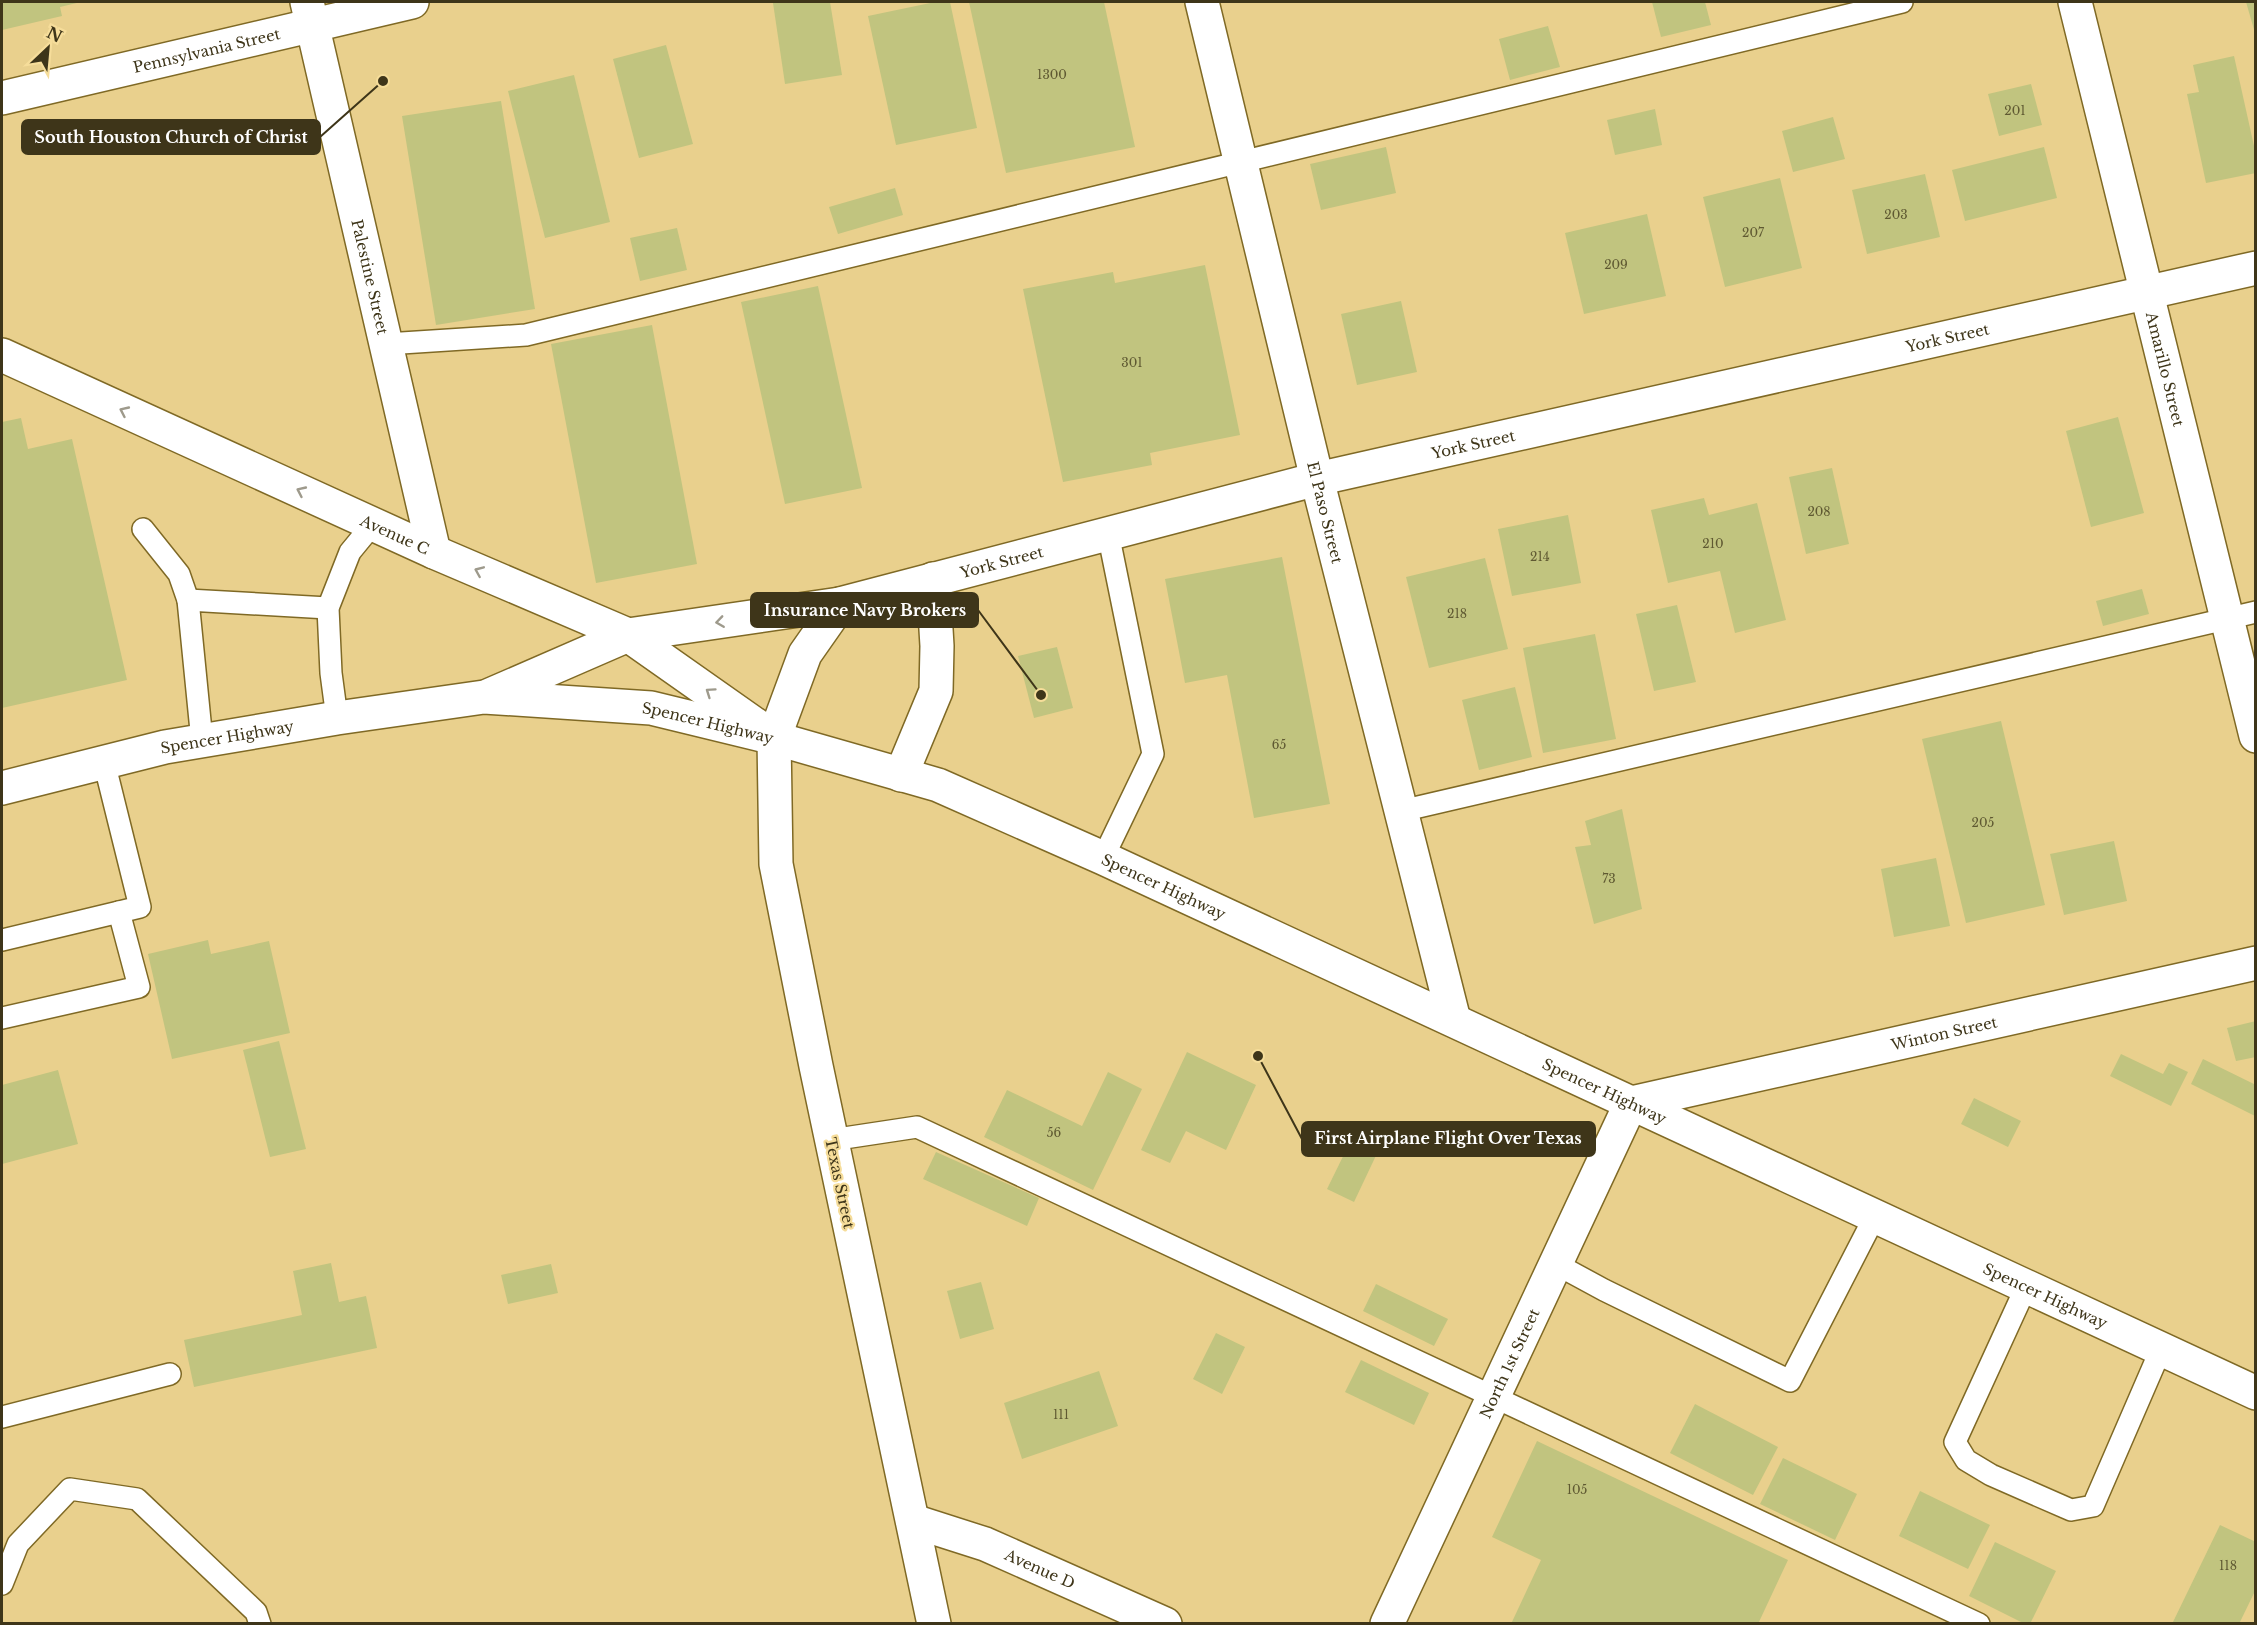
<svg xmlns="http://www.w3.org/2000/svg" width="2257" height="1625" viewBox="0 0 2257 1625" font-family="'Libre Baskerville',serif">
<style>
.building{fill:#c1c47f}
.lines{fill:none;stroke-linecap:round;stroke-linejoin:round}
.lane-casing{stroke:#7f6925;stroke-width:24}
.street-casing{stroke:#7f6925;stroke-width:36}
.secondary-casing{stroke:#7f6925;stroke-width:36}
.primary-casing{stroke:#7f6925;stroke-width:36}
.lane{stroke:#fff;stroke-width:21}
.street{stroke:#fff;stroke-width:33}
.secondary{stroke:#fff;stroke-width:33}
.primary{stroke:#fff;stroke-width:33}
.oneway{stroke:#9e9a8c}
.labels{text-anchor:middle;dominant-baseline:central;stroke-width:4.5;stroke-linejoin:round;paint-order:stroke}
.number-label{font-size:12px;fill:#5f5932}
.street-label{font-size:15px;fill:#3e3519;stroke:#f6dd9a}
.leader{fill:none;stroke:#3e3519;stroke-width:2}
.callout-dot{fill:#3e3519;stroke:#f6dd9a;stroke-width:2}
.callout{fill:#3e3519;stroke:#3e3519;stroke-width:2}
.callout-label{font-size:16px;text-anchor:middle;font-weight:bold;fill:#fff}
</style>
<rect width="100%" height="100%" fill="#e9d08d"/>
<!-- building -->
<g class="building">
<path d="M 2,2 L 81,2 L 60,7 L 62,16 L 2,30 Z"/>
<path d="M 780,2 L 830,2 L 842,75 L 785,84 L 773,3 Z"/>
<path d="M 935,2 L 950,2 L 977,128 L 896,145 L 868,16 Z"/>
<path d="M 969,2 L 1104,2 L 1135,147 L 1006,173 Z"/>
<path d="M 1652,2 L 1705,2 L 1711,25 L 1661,37 Z"/>
<path d="M 2246,2 L 2256,2 L 2256,33 L 2255,33 Z"/>
<path d="M 1548,26 L 1560,67 L 1510,80 L 1499,39 Z"/>
<path d="M 666,45 L 693,144 L 639,158 L 613,59 Z"/>
<path d="M 2234,56 L 2256,155 L 2256,173 L 2206,183 L 2187,94 L 2199,92 L 2193,65 Z"/>
<path d="M 574,75 L 610,222 L 545,238 L 508,91 Z"/>
<path d="M 2031,84 L 2042,125 L 1999,136 L 1988,94 Z"/>
<path d="M 501,101 L 535,309 L 436,325 L 402,116 Z"/>
<path d="M 1655,109 L 1662,145 L 1615,155 L 1607,120 Z"/>
<path d="M 1833,117 L 1845,159 L 1793,172 L 1782,131 Z"/>
<path d="M 1386,147 L 1396,193 L 1321,210 L 1310,164 Z"/>
<path d="M 2044,147 L 2057,198 L 1965,221 L 1952,170 Z"/>
<path d="M 1925,174 L 1940,237 L 1867,254 L 1852,190 Z"/>
<path d="M 1780,178 L 1802,268 L 1725,287 L 1703,197 Z"/>
<path d="M 895,188 L 903,215 L 838,234 L 829,207 Z"/>
<path d="M 1647,214 L 1666,296 L 1584,314 L 1565,233 Z"/>
<path d="M 677,228 L 687,270 L 640,281 L 630,238 Z"/>
<path d="M 1205,265 L 1240,435 L 1150,453 L 1152,465 L 1063,482 L 1023,289 L 1113,272 L 1115,283 Z"/>
<path d="M 818,286 L 862,488 L 785,504 L 741,302 Z"/>
<path d="M 1401,301 L 1417,372 L 1357,385 L 1341,314 Z"/>
<path d="M 652,325 L 697,564 L 596,583 L 551,344 Z"/>
<path d="M 2118,417 L 2144,513 L 2091,527 L 2066,431 Z"/>
<path d="M 21,418 L 28,449 L 72,439 L 127,680 L 2,708 L 2,422 Z"/>
<path d="M 1832,468 L 1849,544 L 1806,554 L 1789,477 Z"/>
<path d="M 1704,498 L 1709,515 L 1757,503 L 1786,620 L 1735,633 L 1720,571 L 1668,583 L 1651,510 Z"/>
<path d="M 1568,515 L 1581,583 L 1512,596 L 1498,529 Z"/>
<path d="M 1282,557 L 1330,804 L 1254,818 L 1227,675 L 1185,683 L 1165,579 Z"/>
<path d="M 1485,558 L 1508,649 L 1429,668 L 1406,577 Z"/>
<path d="M 2142,589 L 2149,614 L 2103,626 L 2096,601 Z"/>
<path d="M 1677,605 L 1696,682 L 1654,691 L 1636,614 Z"/>
<path d="M 1595,634 L 1616,739 L 1543,753 L 1523,648 Z"/>
<path d="M 1057,647 L 1073,708 L 1034,718 L 1018,656 Z"/>
<path d="M 1515,687 L 1532,757 L 1479,770 L 1462,700 Z"/>
<path d="M 2001,721 L 2045,905 L 1966,923 L 1922,739 Z"/>
<path d="M 1622,809 L 1642,909 L 1594,924 L 1575,847 L 1591,845 L 1585,821 Z"/>
<path d="M 2114,841 L 2127,901 L 2064,915 L 2050,854 Z"/>
<path d="M 1936,858 L 1950,926 L 1894,937 L 1881,869 Z"/>
<path d="M 208,940 L 211,954 L 269,941 L 290,1033 L 172,1059 L 148,954 Z"/>
<path d="M 2256,1021 L 2256,1057 L 2236,1061 L 2227,1028 Z"/>
<path d="M 279,1041 L 306,1149 L 270,1157 L 243,1050 Z"/>
<path d="M 1187,1052 L 1256,1085 L 1226,1150 L 1186,1131 L 1170,1163 L 1141,1150 Z"/>
<path d="M 2121,1054 L 2163,1074 L 2169,1063 L 2188,1072 L 2171,1106 L 2110,1076 Z"/>
<path d="M 2203,1059 L 2256,1085 L 2255,1116 L 2191,1084 Z"/>
<path d="M 58,1070 L 78,1144 L 2,1164 L 2,1085 Z"/>
<path d="M 1108,1072 L 1142,1089 L 1093,1190 L 984,1137 L 1007,1090 L 1082,1126 Z"/>
<path d="M 1974,1098 L 2021,1121 L 2008,1147 L 1961,1124 Z"/>
<path d="M 1355,1132 L 1381,1145 L 1354,1202 L 1327,1189 Z"/>
<path d="M 936,1152 L 1039,1198 L 1027,1226 L 923,1179 Z"/>
<path d="M 331,1263 L 339,1302 L 366,1296 L 377,1348 L 194,1387 L 184,1340 L 302,1315 L 293,1271 Z"/>
<path d="M 551,1264 L 558,1293 L 508,1304 L 501,1275 Z"/>
<path d="M 981,1282 L 994,1329 L 960,1339 L 947,1291 Z"/>
<path d="M 1376,1284 L 1448,1319 L 1434,1346 L 1363,1311 Z"/>
<path d="M 1216,1333 L 1245,1347 L 1222,1394 L 1193,1379 Z"/>
<path d="M 1361,1360 L 1429,1393 L 1414,1425 L 1345,1392 Z"/>
<path d="M 1099,1371 L 1118,1426 L 1022,1459 L 1004,1403 Z"/>
<path d="M 1695,1404 L 1778,1447 L 1753,1495 L 1670,1453 Z"/>
<path d="M 1537,1441 L 1788,1560 L 1758,1624 L 1511,1624 L 1541,1560 L 1492,1537 Z"/>
<path d="M 1783,1458 L 1857,1494 L 1835,1540 L 1760,1504 Z"/>
<path d="M 1920,1491 L 1990,1525 L 1968,1569 L 1899,1536 Z"/>
<path d="M 2220,1525 L 2256,1542 L 2256,1589 L 2239,1624 L 2172,1624 Z"/>
<path d="M 1995,1542 L 2056,1571 L 2030,1624 L 2025,1624 L 1969,1596 Z"/>
</g>
<g class="lines">
<!-- lane casing -->
<g class="lane-casing">
<g id="lane">
<path d="M 386,344 L 526,335 L 1902,2"/>
<path d="M 143,529 L 179,574 L 188,600"/>
<path d="M 337,718 L 331,673 L 328,608 L 350,552 L 373,524"/>
<path d="M 202,741 L 188,600 L 328,608"/>
<path d="M 1401,811 L 2256,612"/>
<path d="M 1103,858 L 1153,754 L 1108,533"/>
<path d="M 2,940 L 140,907 L 104,762"/>
<path d="M 2,1018 L 139,987 L 119,912"/>
<path d="M 831,1140 L 917,1127 L 1979,1624"/>
<path d="M 1556,1264 L 1604,1290 L 1790,1381 L 1875,1216"/>
<path d="M 2026,1287 L 1955,1442 L 1966,1460 L 1991,1475 L 2071,1510 L 2093,1506 L 2161,1349"/>
<path d="M 2,1417 L 170,1374"/>
<path d="M 2,1584 L 18,1544 L 70,1489 L 137,1499 L 256,1612 L 260,1624"/>
</g>
</g>
<!-- street casing -->
<g class="street-casing">
<g id="street">
<path id="s1" d="M 307,2 L 434,552"/>
<path id="s2" d="M 1202,2 L 1317,479 L 1454,1020"/>
<path id="s3" d="M 2075,2 L 2256,736"/>
<path id="s4" d="M 2,98 L 412,2"/>
<path id="s5" d="M 2,355 L 434,552 L 628,635 L 773,737"/>
<path id="s6" d="M 913,1521 L 985,1544 L 1165,1624"/>
<path id="s7" d="M 1387,1624 L 1631,1103 L 2256,963"/>
</g>
</g>
<!-- secondary casing -->
<g class="secondary-casing">
<g id="secondary">
<path d="M 901,775 L 936,691 L 937,646 L 933,579"/>
<path id="s8" d="M 934,1624 L 816,1066 L 776,864 L 774,738 L 805,654 L 840,604 L 1317,479 L 2256,268"/>
</g>
</g>
<!-- primary casing -->
<g class="primary-casing">
<g id="primary">
<path d="M 490,695 L 628,635 L 840,604"/>
<path id="s9" d="M 2,788 L 165,747 L 337,718 L 484,697 L 651,708 L 774,738 L 938,785 L 1103,858 L 2256,1393"/>
</g>
</g>
<!-- lane -->
<use href="#lane" class="lane"/>
<!-- street -->
<use href="#street" class="street"/>
<!-- secondary -->
<use href="#secondary" class="secondary"/>
<!-- primary -->
<use href="#primary" class="primary"/>
</g>
<!-- one-way arrows -->
<defs><path id="oneway-chevron" d="M-2-3.5L2.5 0L-2 3.5" fill="none" stroke-width="1.6" stroke-linecap="round" stroke-linejoin="round" transform="scale(1.5)"/></defs>
<g class="oneway">
<use href="#oneway-chevron" transform="translate(124 411) rotate(-155)"/>
<use href="#oneway-chevron" transform="translate(301 491) rotate(-155)"/>
<use href="#oneway-chevron" transform="translate(479 571) rotate(-157)"/>
<use href="#oneway-chevron" transform="translate(720 622) rotate(172)"/>
<use href="#oneway-chevron" transform="translate(710 692) rotate(-145)"/>
</g>
<g class="labels">
<!-- number labels -->
<g class="number-label">
<text x="1052" y="74">1300</text>
<text x="2015" y="110">201</text>
<text x="1896" y="214">203</text>
<text x="1753" y="232">207</text>
<text x="1616" y="264">209</text>
<text x="1132" y="362">301</text>
<text x="1819" y="511">208</text>
<text x="1713" y="543">210</text>
<text x="1540" y="556">214</text>
<text x="1457" y="613">218</text>
<text x="1279" y="744">65</text>
<text x="1983" y="822">205</text>
<text x="1609" y="878">73</text>
<text x="1054" y="1132">56</text>
<text x="1061" y="1414">111</text>
<text x="1577" y="1489">105</text>
<text x="2228" y="1565">118</text>
</g>
<!-- street labels -->
<g class="street-label">
<text stroke="none"><textPath href="#s4" startOffset="210">Pennsylvania Street</textPath></text>
<text stroke="none"><textPath href="#s1" startOffset="282">Palestine Street</textPath></text>
<text stroke="none"><textPath href="#s8" startOffset="2192">York Street</textPath></text>
<text stroke="none"><textPath href="#s3" startOffset="378">Amarillo Street</textPath></text>
<text stroke="none"><textPath href="#s8" startOffset="1706">York Street</textPath></text>
<text stroke="none"><textPath href="#s2" startOffset="525">El Paso Street</textPath></text>
<text stroke="none"><textPath href="#s5" startOffset="432">Avenue C</textPath></text>
<text stroke="none"><textPath href="#s8" startOffset="1220">York Street</textPath></text>
<text stroke="none"><textPath href="#s9" startOffset="717">Spencer Highway</textPath></text>
<text stroke="none"><textPath href="#s9" startOffset="231">Spencer Highway</textPath></text>
<text stroke="none"><textPath href="#s9" startOffset="1203">Spencer Highway</textPath></text>
<text stroke="none"><textPath href="#s7" startOffset="896">Winton Street</textPath></text>
<text stroke="none"><textPath href="#s9" startOffset="1689">Spencer Highway</textPath></text>
<text transform="translate(840 1183) rotate(78)">Texas Street</text>
<text stroke="none"><textPath href="#s9" startOffset="2175">Spencer Highway</textPath></text>
<text stroke="none"><textPath href="#s7" startOffset="288">North 1st Street</textPath></text>
<text stroke="none"><textPath href="#s6" startOffset="136">Avenue D</textPath></text>
</g>
</g>
<!-- callouts -->
<path class="leader" d="M383 81L320 137M1041 695L978 610M1258 1056L1302 1139"/>
<g class="callout-dot">
<circle cx="383" cy="81" r="6"/>
<circle cx="1041" cy="695" r="6"/>
<circle cx="1258" cy="1056" r="6"/>
</g>
<g class="callout">
<rect x="22" y="120" width="298" height="34" rx="6"/>
<rect x="751" y="593" width="227" height="34" rx="6"/>
<rect x="1302" y="1122" width="293" height="34" rx="6"/>
</g>
<g class="callout-label">
<text x="171" y="143">South Houston Church of Christ</text>
<text x="865" y="616">Insurance Navy Brokers</text>
<text x="1448" y="1144">First Airplane Flight Over Texas</text>
</g>
<!-- border -->
<rect width="2257" height="1625" fill="none" stroke="#3e3519" stroke-width="6"/>
<!-- north arrow -->
<g transform="translate(48 48) rotate(26)" stroke="#f6dd9a" stroke-width="4.5" paint-order="stroke">
<path d="M0-4.5L10 22L0 15L-10 22Z" fill="#3e3519"/>
<text y="-9" font-size="16" font-weight="bold" text-anchor="middle" fill="#3e3519">N</text>
</g>
</svg>
